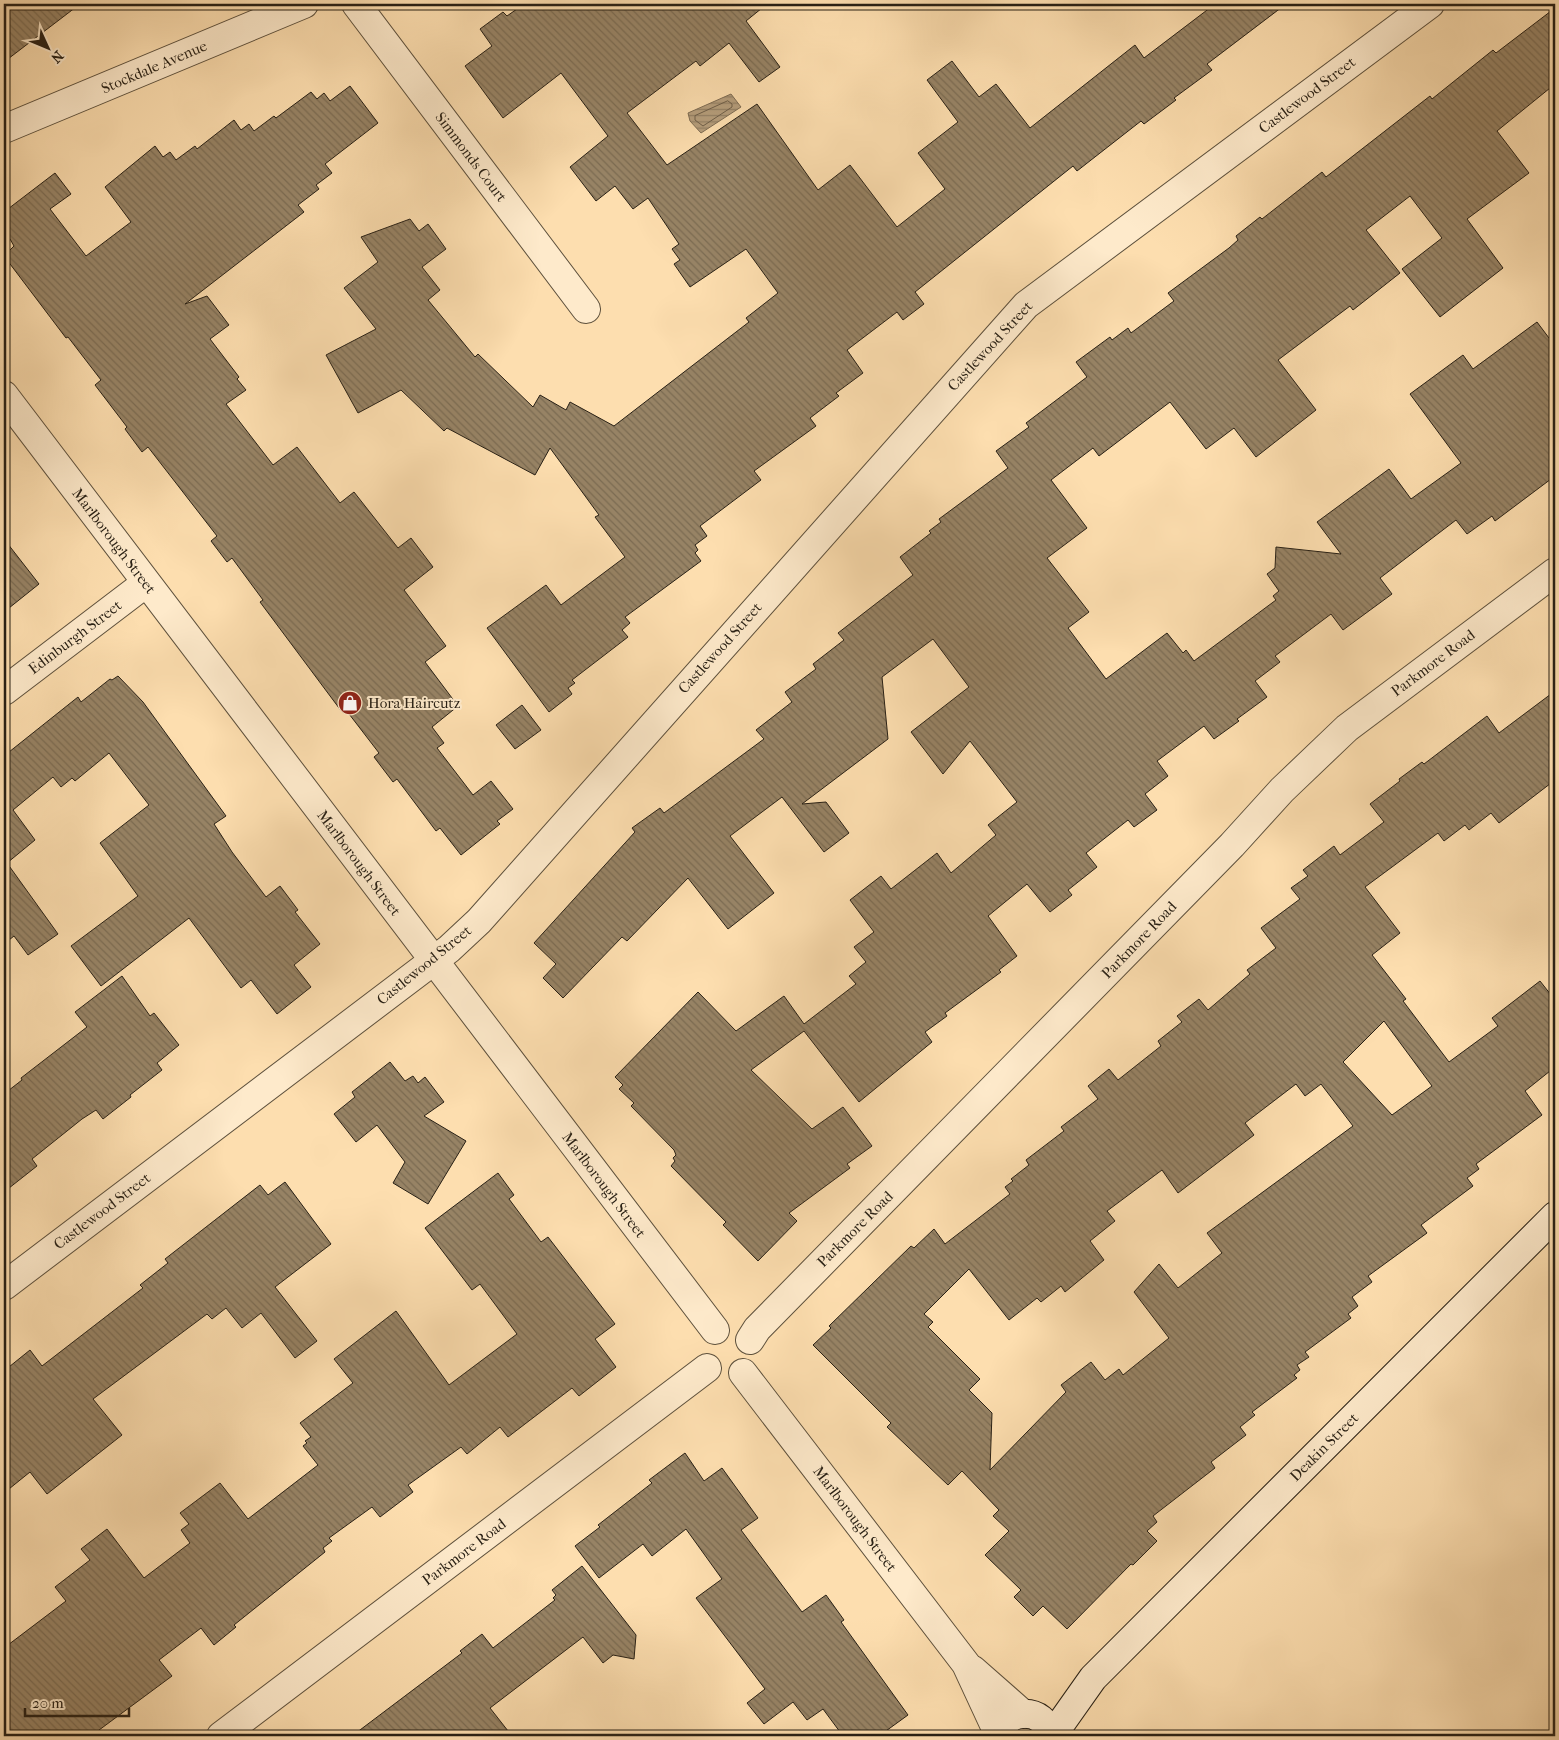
<svg xmlns="http://www.w3.org/2000/svg" width="1559" height="1740" viewBox="0 0 1559 1740" font-family="'IM FELL French Canon',serif">
<style>
.water{fill:url(#water-rules);stroke:#7d6b52}
.lines{fill:none;stroke-linecap:round;stroke-linejoin:round}
.shore{stroke:#6e5e48;stroke-width:1}
.building{fill:url(#building-back-hatch);stroke:#282015;fill-rule:evenodd}
.street-casing{stroke:#5d503c;stroke-width:30}
.secondary-casing{stroke:#282015;stroke-width:30}
.street{stroke:#feeacb;stroke-width:28}
.secondary{stroke:#feeacb;stroke-width:28}
.labels{text-anchor:middle;dominant-baseline:central;stroke-width:4;stroke-linejoin:round;paint-order:stroke}
.street-label{font-size:15px;fill:#282015;stroke:#feeacb}
.poi-label{font-size:15px;fill:#282015;stroke:#feeacb;text-anchor:start}
</style>
<defs>
<pattern id="water-rules" width="6" height="5" patternUnits="userSpaceOnUse" patternTransform="scale(1.25)"><rect width="6" height="5" fill="#b59d7b"/><path d="M0 2.5h6" fill="none" stroke="#938064"/></pattern>
<pattern id="building-back-hatch" width="6" height="6" patternUnits="userSpaceOnUse" patternTransform="scale(1.25)"><rect width="6" height="6" fill="#978365"/><path d="M-1 5l2 2M0 0l6 6M5-1l2 2" fill="none" stroke="#7b6b52"/></pattern>
</defs>
<rect width="100%" height="100%" fill="#fddeaf"/>
<filter id="stains"><feTurbulence type="fractalNoise" baseFrequency=".004" numOctaves="4"/><feColorMatrix values="0 0 0 0 .2 0 0 0 0 .09 0 0 0 0 .02 0 0 0 .5 -.17"/></filter>
<radialGradient id="worn" r=".72"><stop offset=".6" stop-color="#630" stop-opacity="0"/><stop offset="1" stop-color="#630" stop-opacity=".3"/></radialGradient>
<!-- water -->
<path class="water" d="M 731,94 L 741,107 L 701,133 L 690,121 L 688,113 Z"/>
<g class="lines">
<!-- shore -->
<path class="shore" d="M 728,101 L 732,104 L 732,107 L 703,126 L 695,120 L 695,116 Z"/>
</g>
<!-- building -->
<g class="building">
<path d="M 11,4 L 80,4 L 4,62 L 4,11 Z"/>
<path d="M 524,4 L 767,4 L 746,21 L 780,67 L 759,82 L 729,43 L 700,66 L 696,61 L 627,113 L 667,165 L 757,104 L 818,190 L 850,165 L 897,227 L 945,189 L 918,153 L 958,122 L 927,80 L 952,61 L 979,97 L 996,84 L 1030,128 L 1135,45 L 1144,58 L 1215,4 L 1286,4 L 1207,64 L 1212,70 L 1174,98 L 1176,100 L 1144,124 L 1141,121 L 1077,171 L 1073,166 L 915,292 L 924,304 L 903,320 L 897,312 L 847,350 L 863,373 L 836,393 L 839,396 L 810,418 L 816,426 L 754,471 L 761,480 L 700,526 L 707,536 L 695,545 L 698,550 L 695,553 L 701,561 L 625,617 L 630,623 L 622,630 L 628,637 L 572,680 L 575,683 L 568,688 L 572,694 L 549,712 L 487,628 L 546,585 L 561,605 L 625,557 L 595,517 L 599,515 L 550,448 L 535,475 L 447,428 L 444,431 L 401,390 L 358,413 L 326,355 L 376,329 L 344,288 L 378,262 L 361,237 L 410,219 L 419,231 L 428,224 L 446,249 L 422,267 L 440,290 L 428,300 L 475,357 L 478,354 L 533,407 L 540,395 L 566,410 L 570,402 L 614,426 L 749,322 L 746,318 L 778,293 L 746,249 L 690,287 L 674,264 L 680,260 L 672,249 L 679,244 L 648,198 L 633,209 L 615,186 L 596,201 L 570,167 L 608,136 L 561,73 L 503,118 L 465,66 L 492,46 L 480,29 L 503,12 L 507,16 Z"/>
<path d="M 1555,8 L 1555,84 L 1497,131 L 1529,173 L 1467,219 L 1503,268 L 1440,317 L 1402,269 L 1442,238 L 1410,196 L 1366,230 L 1400,273 L 1353,310 L 1350,306 L 1278,360 L 1316,410 L 1256,457 L 1234,428 L 1206,449 L 1170,402 L 1099,456 L 1093,448 L 1051,480 L 1087,528 L 1047,558 L 1089,612 L 1068,628 L 1106,679 L 1167,633 L 1183,653 L 1186,650 L 1194,661 L 1276,600 L 1273,596 L 1279,591 L 1267,574 L 1275,568 L 1276,547 L 1341,554 L 1317,522 L 1389,469 L 1411,499 L 1461,463 L 1410,394 L 1463,355 L 1473,369 L 1537,322 L 1555,346 L 1555,476 L 1495,521 L 1492,516 L 1467,534 L 1456,520 L 1380,578 L 1392,594 L 1343,630 L 1331,614 L 1275,656 L 1280,662 L 1255,681 L 1267,697 L 1237,719 L 1239,721 L 1214,739 L 1204,726 L 1157,761 L 1168,776 L 1145,794 L 1157,810 L 1134,827 L 1128,820 L 1086,853 L 1097,867 L 1068,890 L 1072,895 L 1050,912 L 1027,884 L 988,916 L 1017,956 L 999,970 L 1001,972 L 945,1013 L 947,1016 L 925,1032 L 932,1042 L 859,1102 L 804,1031 L 751,1070 L 812,1129 L 843,1107 L 872,1146 L 847,1164 L 850,1168 L 789,1213 L 797,1221 L 758,1261 L 723,1225 L 726,1222 L 671,1166 L 675,1161 L 673,1158 L 676,1155 L 674,1150 L 631,1106 L 634,1103 L 619,1089 L 623,1085 L 615,1077 L 698,992 L 736,1031 L 784,996 L 804,1024 L 856,984 L 849,976 L 866,962 L 854,947 L 874,932 L 850,900 L 881,876 L 891,889 L 937,853 L 951,873 L 996,835 L 988,825 L 1017,802 L 970,741 L 943,774 L 911,732 L 969,687 L 933,639 L 882,677 L 888,739 L 802,804 L 826,802 L 849,833 L 824,852 L 782,797 L 730,836 L 774,893 L 728,929 L 688,878 L 627,941 L 622,937 L 563,998 L 543,978 L 556,964 L 534,943 L 635,832 L 632,828 L 660,808 L 664,813 L 764,739 L 756,730 L 792,702 L 785,692 L 816,669 L 813,664 L 844,640 L 838,633 L 913,575 L 900,557 L 931,533 L 929,531 L 941,522 L 939,519 L 1008,468 L 996,451 L 1029,427 L 1026,423 L 1087,377 L 1076,362 L 1110,337 L 1112,340 L 1128,328 L 1131,333 L 1174,301 L 1168,293 L 1229,248 L 1238,240 L 1236,236 L 1260,217 L 1262,219 L 1322,172 L 1326,177 L 1430,96 L 1432,99 L 1493,50 L 1496,53 Z"/>
<path d="M 350,86 L 378,123 L 325,164 L 332,173 L 316,185 L 319,189 L 298,205 L 304,212 L 185,304 L 207,296 L 229,325 L 210,339 L 239,377 L 237,379 L 246,390 L 226,404 L 273,465 L 297,447 L 340,503 L 354,492 L 398,548 L 411,538 L 433,567 L 404,590 L 446,646 L 425,662 L 458,706 L 432,727 L 444,743 L 437,748 L 473,795 L 491,781 L 513,809 L 497,821 L 500,824 L 461,855 L 440,828 L 436,831 L 397,779 L 393,782 L 374,757 L 379,753 L 346,710 L 342,712 L 260,602 L 263,600 L 232,558 L 227,562 L 211,541 L 217,536 L 148,447 L 142,452 L 125,429 L 127,427 L 95,385 L 101,380 L 68,337 L 66,338 L 4,256 L 14,246 L 10,239 L 6,242 L 4,239 L 4,212 L 55,173 L 71,194 L 50,209 L 86,256 L 131,222 L 105,187 L 155,146 L 163,157 L 170,152 L 176,160 L 195,146 L 197,149 L 234,120 L 241,130 L 249,124 L 254,131 L 274,116 L 276,118 L 311,92 L 317,99 L 324,93 L 330,101 Z"/>
<path d="M 4,539 L 39,584 L 4,612 Z"/>
<path d="M 118,676 L 143,702 L 226,816 L 214,824 L 232,852 L 266,897 L 280,886 L 298,910 L 295,912 L 320,944 L 294,965 L 311,987 L 277,1014 L 251,980 L 241,988 L 189,918 L 101,986 L 71,946 L 138,896 L 100,843 L 149,805 L 109,753 L 75,781 L 72,778 L 61,787 L 53,777 L 13,810 L 35,840 L 7,863 L 58,934 L 28,955 L 14,936 L 4,944 L 4,756 L 78,697 L 81,702 L 110,679 L 112,680 Z"/>
<path d="M 1555,691 L 1555,780 L 1499,823 L 1491,813 L 1469,830 L 1465,825 L 1444,841 L 1438,833 L 1365,887 L 1400,933 L 1372,955 L 1406,999 L 1403,1001 L 1449,1062 L 1498,1026 L 1492,1018 L 1540,981 L 1555,1000 L 1555,1067 L 1525,1091 L 1542,1115 L 1476,1164 L 1479,1169 L 1467,1178 L 1473,1186 L 1421,1225 L 1427,1233 L 1368,1276 L 1372,1282 L 1352,1297 L 1358,1306 L 1348,1314 L 1351,1318 L 1305,1352 L 1309,1357 L 1297,1365 L 1300,1370 L 1294,1375 L 1297,1378 L 1252,1412 L 1255,1415 L 1240,1427 L 1246,1435 L 1211,1462 L 1215,1468 L 1153,1516 L 1157,1522 L 1147,1531 L 1157,1541 L 1133,1565 L 1131,1564 L 1067,1629 L 1043,1606 L 1033,1616 L 1014,1597 L 1021,1590 L 985,1555 L 1009,1531 L 993,1516 L 999,1510 L 962,1471 L 948,1485 L 887,1427 L 891,1423 L 813,1345 L 831,1328 L 829,1326 L 911,1246 L 914,1248 L 934,1229 L 945,1244 L 1010,1194 L 1005,1187 L 1013,1181 L 1011,1179 L 1029,1165 L 1026,1160 L 1064,1131 L 1061,1127 L 1098,1099 L 1088,1086 L 1109,1069 L 1118,1080 L 1161,1046 L 1158,1041 L 1182,1022 L 1177,1016 L 1199,999 L 1208,1010 L 1250,974 L 1247,970 L 1276,948 L 1261,928 L 1300,899 L 1291,888 L 1308,876 L 1303,870 L 1334,846 L 1340,855 L 1384,822 L 1370,804 L 1400,781 L 1399,779 L 1422,762 L 1424,764 L 1487,716 L 1499,733 ZM 1384,1021 L 1432,1086 L 1392,1115 L 1343,1062 ZM 1296,1084 L 1305,1096 L 1321,1084 L 1353,1126 L 1207,1233 L 1222,1253 L 1178,1288 L 1159,1264 L 1134,1292 L 1169,1338 L 1123,1375 L 1119,1369 L 1105,1380 L 1091,1362 L 1061,1385 L 1066,1392 L 990,1470 L 992,1413 L 969,1390 L 980,1379 L 928,1327 L 933,1322 L 924,1314 L 969,1269 L 1009,1320 L 1037,1298 L 1041,1302 L 1061,1286 L 1065,1292 L 1104,1260 L 1090,1241 L 1115,1221 L 1107,1211 L 1162,1170 L 1178,1193 L 1254,1135 L 1245,1123 Z"/>
<path d="M 522,705 L 541,730 L 515,749 L 496,725 Z"/>
<path d="M 122,976 L 150,1016 L 154,1013 L 179,1045 L 157,1063 L 162,1070 L 130,1095 L 131,1097 L 103,1119 L 96,1110 L 82,1119 L 32,1159 L 37,1166 L 4,1192 L 4,1094 L 22,1080 L 21,1078 L 87,1027 L 75,1012 Z"/>
<path d="M 390,1062 L 405,1081 L 413,1076 L 418,1083 L 425,1077 L 444,1102 L 424,1116 L 466,1141 L 428,1204 L 393,1183 L 405,1162 L 377,1125 L 356,1142 L 334,1114 L 355,1097 L 352,1092 Z"/>
<path d="M 498,1173 L 514,1195 L 509,1199 L 541,1242 L 548,1237 L 615,1324 L 595,1339 L 616,1367 L 579,1396 L 572,1388 L 508,1437 L 500,1427 L 467,1454 L 461,1447 L 408,1485 L 413,1492 L 380,1517 L 372,1507 L 329,1538 L 332,1541 L 323,1548 L 325,1552 L 234,1625 L 236,1627 L 214,1645 L 201,1628 L 159,1660 L 172,1676 L 91,1736 L 4,1736 L 4,1648 L 66,1601 L 55,1587 L 90,1560 L 81,1549 L 107,1529 L 144,1578 L 190,1543 L 181,1530 L 189,1524 L 180,1513 L 220,1483 L 248,1519 L 318,1465 L 303,1446 L 307,1443 L 305,1441 L 311,1437 L 300,1423 L 353,1383 L 334,1359 L 396,1311 L 449,1385 L 517,1334 L 480,1284 L 472,1290 L 425,1228 Z"/>
<path d="M 285,1182 L 331,1244 L 275,1287 L 317,1341 L 295,1358 L 261,1313 L 242,1328 L 226,1308 L 212,1319 L 207,1314 L 93,1399 L 122,1435 L 47,1494 L 30,1472 L 4,1493 L 4,1371 L 30,1350 L 42,1366 L 143,1288 L 140,1285 L 168,1263 L 165,1259 L 260,1185 L 268,1195 Z"/>
<path d="M 685,1453 L 704,1481 L 722,1468 L 758,1518 L 741,1530 L 802,1612 L 826,1595 L 844,1620 L 841,1622 L 908,1715 L 879,1736 L 843,1736 L 823,1709 L 807,1720 L 793,1702 L 764,1724 L 747,1703 L 765,1689 L 696,1598 L 722,1579 L 686,1529 L 652,1556 L 643,1544 L 599,1578 L 575,1546 L 600,1527 L 598,1525 L 652,1483 L 649,1480 Z"/>
<path d="M 582,1566 L 636,1635 L 634,1659 L 613,1655 L 603,1663 L 583,1637 L 490,1708 L 512,1736 L 352,1736 L 462,1653 L 460,1651 L 482,1634 L 493,1648 L 555,1600 L 553,1598 L 556,1595 L 552,1590 Z"/>
</g>
<g class="lines">
<!-- street casing -->
<g class="street-casing">
<g id="street">
<path d="M 356,4 L 586,309"/>
<path d="M 4,129 L 304,4"/>
<path d="M 4,395 L 715,1330"/>
<path d="M 4,691 L 146,583"/>
<path d="M 4,1286 L 449,949 L 479,921 L 1026,305 L 1430,4"/>
<path d="M 750,1340 L 757,1329 L 1232,845 L 1282,790 L 1347,728 L 1555,572"/>
<path d="M 743,1373 L 966,1664 L 998,1733"/>
<path d="M 973,1670 L 1023,1714"/>
<path d="M 221,1736 L 707,1368"/>
</g>
</g>
<!-- secondary casing -->
<g class="secondary-casing">
<g id="secondary">
<path d="M 998,1736 C 1003,1707 1046,1706 1050,1736"/>
<path d="M 1052,1736 L 1093,1678 L 1555,1216"/>
</g>
</g>
<!-- street -->
<use href="#street" class="street"/>
<!-- secondary -->
<use href="#secondary" class="secondary"/>
</g>
<!-- icons -->
<defs>
<g id="shop-disc" transform="scale(1.25)"><circle r="9.5" fill="#8f2418" stroke="#feeacb"/><path d="M-5-2.5h2.3a2.7 3.5 0 0 1 5.4 0H5L5.5 6h-11ZM-1.5-2.5h3a1.5 2.3 0 0 0-3 0Z" fill="#fff"/></g>
</defs>
<g fill-rule="evenodd">
<use href="#shop-disc" x="350" y="703"/>
</g>
<g class="labels">
<!-- street labels -->
<g class="street-label">
<text transform="translate(154 67) rotate(-23)">Stockdale Avenue</text>
<text transform="translate(1307 95) rotate(-37)">Castlewood Street</text>
<text transform="translate(471 157) rotate(53)">Simmonds Court</text>
<text transform="translate(990 346) rotate(-47)">Castlewood Street</text>
<text transform="translate(114 541) rotate(53)">Marlborough Street</text>
<text transform="translate(75 637) rotate(-37)">Edinburgh Street</text>
<text transform="translate(720 648) rotate(-48)">Castlewood Street</text>
<text transform="translate(1433 663) rotate(-37)">Parkmore Road</text>
<text transform="translate(359 863) rotate(53)">Marlborough Street</text>
<text transform="translate(1139 940) rotate(-46)">Parkmore Road</text>
<text transform="translate(424 965) rotate(-39)">Castlewood Street</text>
<text transform="translate(604 1185) rotate(53)">Marlborough Street</text>
<text transform="translate(102 1211) rotate(-37)">Castlewood Street</text>
<text transform="translate(855 1229) rotate(-45)">Parkmore Road</text>
<text transform="translate(1324 1447) rotate(-45)">Deakin Street</text>
<text transform="translate(855 1519) rotate(53)">Marlborough Street</text>
<text transform="translate(464 1552) rotate(-37)">Parkmore Road</text>
</g>
<!-- poi labels -->
<g class="poi-label">
<text x="368" y="703">Hora Haircutz</text>
</g>
</g>
<!-- margin -->
<rect width="1559" height="1740" fill="none" stroke="#fddeaf" stroke-width="20"/>
<rect x="5" y="5" width="1549" height="1730" fill="none" stroke="#282015" stroke-width="2.5"/>
<rect x="10" y="10" width="1539" height="1720" fill="none" stroke="#282015"/>
<!-- north arrow -->
<g transform="translate(48 48) rotate(134)" stroke="#feeacb" stroke-width="4" paint-order="stroke">
<path d="M0-4L9 19L0 12L-9 19Z" fill="#282015"/>
<text y="-8" font-size="14" font-weight="bold" text-anchor="middle" fill="#282015">N</text>
</g>
<!-- scale -->
<path d="M25 1708v8h104v-8" fill="none" stroke="#282015" stroke-width="2.5"/>
<text x="32" y="1708" font-size="15" fill="#282015" stroke="#feeacb" stroke-width="4" paint-order="stroke">20 m</text>
<rect width="100%" height="100%" filter="url(#stains)"/>
<rect width="100%" height="100%" fill="url(#worn)"/>
</svg>
